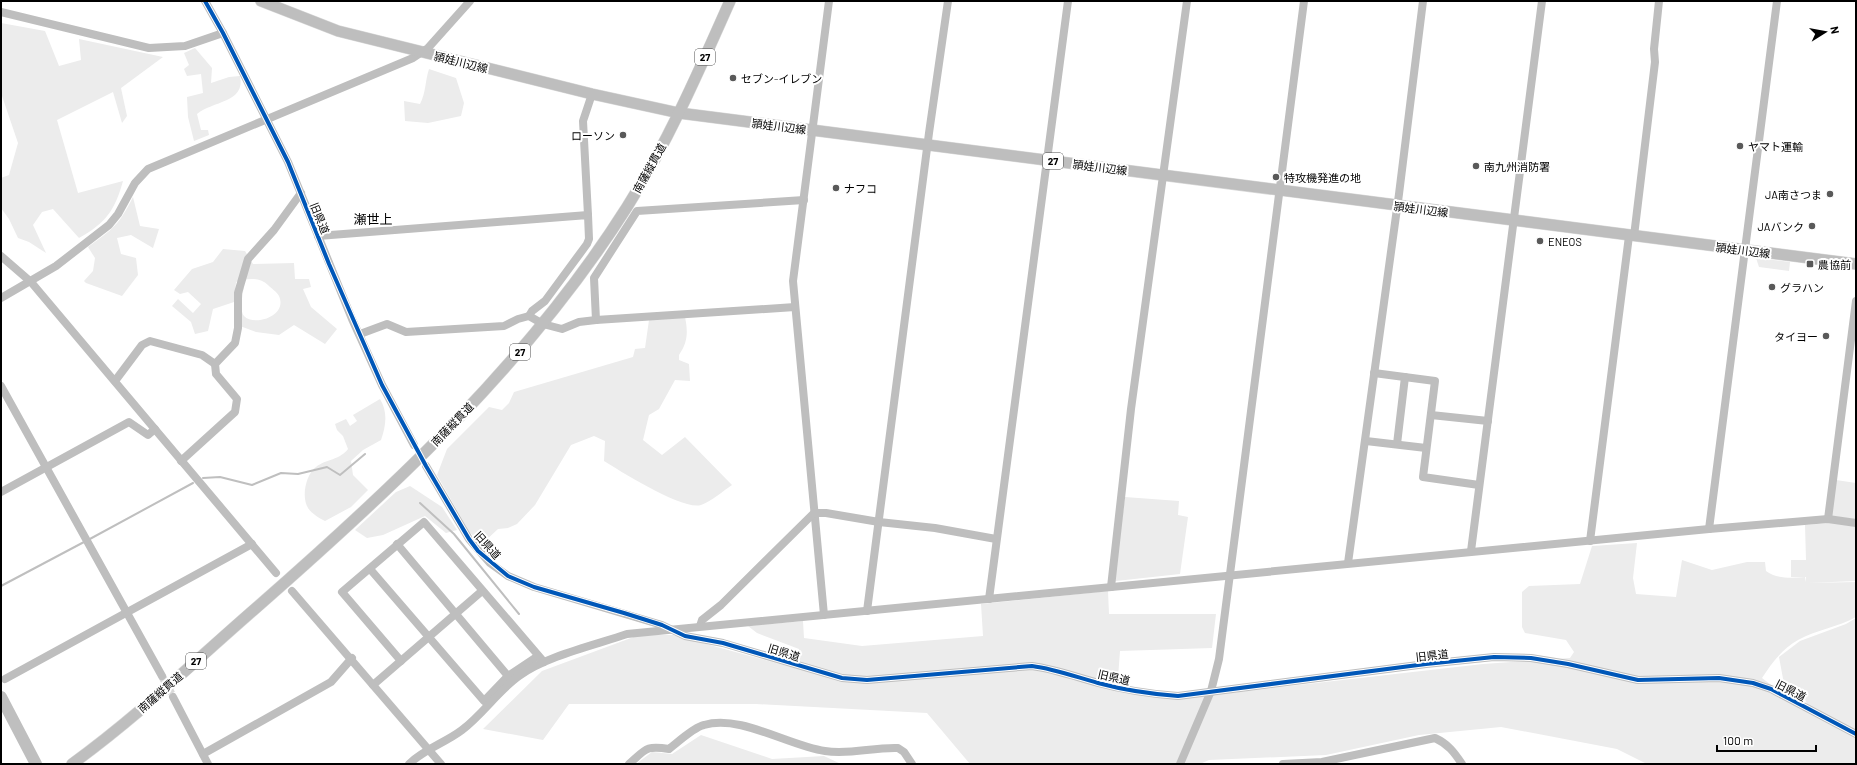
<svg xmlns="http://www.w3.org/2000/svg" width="1857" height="765" viewBox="0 0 1857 765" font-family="Barlow,'Noto Sans JP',sans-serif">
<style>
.green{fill:#ececec}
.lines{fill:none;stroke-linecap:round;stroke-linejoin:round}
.stream{stroke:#bfbfbf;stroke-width:2}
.river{stroke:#bfbfbf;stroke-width:12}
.minor-tunnel{stroke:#d9d9d9;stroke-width:8;stroke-dasharray:8 4;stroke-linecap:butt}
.major-casing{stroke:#dbdbdb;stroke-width:12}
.minor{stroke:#bebebe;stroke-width:8}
.major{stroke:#bebebe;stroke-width:11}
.cycleway-casing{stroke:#fff;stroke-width:6}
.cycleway{stroke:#0057b8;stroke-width:4}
.poi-dot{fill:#595959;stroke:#fff;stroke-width:1.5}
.labels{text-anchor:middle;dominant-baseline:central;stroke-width:4;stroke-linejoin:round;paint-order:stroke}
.shield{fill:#fff;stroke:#4c4c4c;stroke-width:1}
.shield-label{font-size:10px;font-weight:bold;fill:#000}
.street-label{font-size:11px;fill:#000;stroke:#fff}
.poi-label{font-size:11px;fill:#000;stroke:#fff;text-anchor:start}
.quarter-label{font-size:13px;fill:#000;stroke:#fff}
</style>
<rect width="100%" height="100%" fill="#fff"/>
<!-- green -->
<g class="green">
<path d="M 1,23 L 45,31 L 59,66 L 81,60 L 79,39 L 163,57 L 121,88 L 127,116 L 122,123 L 113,92 L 57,120 L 78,193 L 123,181 C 115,210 106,223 79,238 L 53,209 L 42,212 L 33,225 L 46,253 L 29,242 L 18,238 L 9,219 L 1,208 L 1,178 L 9,175 L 18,143 L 1,93 Z"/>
<path d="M 195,48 L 212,68 L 211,83 L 229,77 L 240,76 C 246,103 212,101 197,114 L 201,130 L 208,130 L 209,135 L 194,141 L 188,117 L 187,97 L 203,93 L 201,74 L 187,76 L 184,69 L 189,65 L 184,53 Z"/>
<path d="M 429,69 L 456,78 L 464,103 L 461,116 L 428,123 L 405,121 L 404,101 L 420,104 C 426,93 425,81 429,69 Z"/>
<path d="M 133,197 L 140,226 L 159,229 L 153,248 L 131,235 L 117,238 L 121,254 L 136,258 L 138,275 L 122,296 L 86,283 L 84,281 L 93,271 L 95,258 L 88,247 C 113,229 119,225 133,197 Z"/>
<path d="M 223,249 L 245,251 L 253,264 L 294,263 L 295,279 L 309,279 L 311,287 L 303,289 L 311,307 L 337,329 L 325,344 L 294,325 L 279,335 L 256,332 L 240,326 L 240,295 L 244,286 C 243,294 239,310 244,316 C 254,327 288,316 279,296 C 277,292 271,288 268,285 C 260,277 246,278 236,282 L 234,302 L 213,309 L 208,331 L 195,334 L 191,322 L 172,306 L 178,299 L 193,313 L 201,304 L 188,292 L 180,294 L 174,290 L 192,269 L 213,262 Z"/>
<path d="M 1756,258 L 1790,262 L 1789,271 L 1759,267 Z"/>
<path d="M 685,317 C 688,332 688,342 679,355 L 679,360 L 689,364 L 690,381 L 675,380 L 659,409 L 649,415 L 643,440 L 662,455 L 685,437 L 732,485 C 723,491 712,501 701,505 C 684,511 620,471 604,461 L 605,441 L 594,436 L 571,445 L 535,505 L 517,524 L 508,528 L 498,529 L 483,543 L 470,533 L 437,475 L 447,449 L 489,407 L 502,410 L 509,403 L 514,392 L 633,357 L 635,349 L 645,348 L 649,320 Z"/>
<path d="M 380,399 C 388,412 386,426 381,440 L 363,450 L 351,461 L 353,475 L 368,490 L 351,507 L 325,521 C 319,518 311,513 308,508 C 301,497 306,474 316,467 C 326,459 340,460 348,449 L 343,436 L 337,430 L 335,424 L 346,419 L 350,426 L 357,421 L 353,415 Z"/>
<path d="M 1836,480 L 1856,483 L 1856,581 L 1808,583 L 1856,582 L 1856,617 C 1838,627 1816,630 1798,640 C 1782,649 1772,663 1762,678 L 1808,713 L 1856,738 L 1856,764 L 1647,764 L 1617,749 L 1501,727 L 1419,735 L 1326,755 L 1209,760 L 1200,764 L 970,764 L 927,713 L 756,704 L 569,704 L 543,740 L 483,729 L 542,671 L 639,635 L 673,635 L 798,669 L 799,649 L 757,633 L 748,626 L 803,621 L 804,638 L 862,646 L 983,636 L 981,604 L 1108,591 L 1109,614 L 1216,614 L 1212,648 L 1120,651 L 1117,691 L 1177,699 L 1483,664 L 1570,658 L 1574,652 L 1566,640 L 1525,633 L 1522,627 L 1522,592 L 1529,586 L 1580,584 L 1592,546 L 1637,543 L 1633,578 L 1636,594 L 1676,597 L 1682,560 L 1712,570 L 1747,562 L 1765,562 L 1766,571 C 1776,579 1792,578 1805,577 L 1806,582 L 1806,577 L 1791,577 L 1791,560 L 1806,560 L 1805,525 L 1830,523 Z"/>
<path d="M 410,486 L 442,507 L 457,530 L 446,533 L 425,516 L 383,535 L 367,538 L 355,530 L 396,492 Z"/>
<path d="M 1125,497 L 1179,501 L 1178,515 L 1188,517 L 1180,574 L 1116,581 L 1114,580 Z"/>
<path d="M 1856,618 L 1856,730 L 1808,706 L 1803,695 L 1784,684 L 1779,657 L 1800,641 L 1846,624 Z"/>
<path d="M 701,735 L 772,759 L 824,756 L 841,764 L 636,764 L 652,752 L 672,754 Z"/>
</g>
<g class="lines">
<!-- stream -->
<g class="stream">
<path d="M 203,478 L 220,477 L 252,485 L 281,473 L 298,474 L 327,467 L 340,475 L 365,454"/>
<path d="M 420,503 L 454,534 L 519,614"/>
<path d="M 88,540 L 193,483"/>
<path d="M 1,586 L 84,542"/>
</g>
<!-- river -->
<path class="river" d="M 1,697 L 36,764"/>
<!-- minor-tunnel -->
<path class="minor-tunnel" d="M 162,676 L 173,697"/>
<!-- major casing -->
<g class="major-casing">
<g id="major">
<path d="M 261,1 L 338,31 L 592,94 L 679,113 L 1856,264"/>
<path d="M 72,764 C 137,717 195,661 256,608 C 393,488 529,362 627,207 C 668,142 699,71 730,1"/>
</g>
</g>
<!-- minor -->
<g class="minor">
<path d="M 205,1 L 223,33 L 288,162 L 352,319 L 382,385 L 414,445"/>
<path d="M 1,12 L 149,48 L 185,46 L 223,33"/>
<path d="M 588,215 L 583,121 L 592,94"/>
<path d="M 318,236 L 588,215 L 589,239 L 587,244 L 545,301 L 532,311 L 529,316"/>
<path d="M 1634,236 L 1655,62 L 1654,49 L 1659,1"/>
<path d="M 1,256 L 31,282 L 276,573"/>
<path d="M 1,298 L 56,266 L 109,225 L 118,214 L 135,183 L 148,169 L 413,58 L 428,48 L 470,1"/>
<path d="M 596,320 L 594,278 L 637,211 L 804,200"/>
<path d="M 360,334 L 387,324 L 406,332 L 504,326 L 518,319 L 529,316 L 543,324 L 562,329 L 579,322 L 596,320 L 795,307"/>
<path d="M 1374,373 L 1435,381 L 1423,477 L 1479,485"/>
<path d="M 115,381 L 142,345 L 150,341 L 202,355 L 215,364"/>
<path d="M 1,386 L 162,676"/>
<path d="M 1431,415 L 1488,421"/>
<path d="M 1366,441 L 1426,448"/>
<path d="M 1397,444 L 1405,377"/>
<path d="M 181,461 L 235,412 L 237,399 L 216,374 L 215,364 L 235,343 L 238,328 L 238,293 L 248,259 L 274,230 L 301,193"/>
<path d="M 426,466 L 469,539 L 490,563 L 508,576 L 534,587 L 662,625 L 685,636 L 723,643 L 842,678 L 867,680 L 1032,666 C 1055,669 1076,677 1098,683 C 1124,690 1150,694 1178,696 L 1426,664 L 1494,657 L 1531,658 L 1568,664 L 1638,680 L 1719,678 L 1753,683 L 1771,689 L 1856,734"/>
<path d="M 1,492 L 129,422 L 148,435 L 155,429"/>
<path d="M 1828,519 L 1856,301"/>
<path d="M 1709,529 L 1777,1"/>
<path d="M 1590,541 L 1629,236"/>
<path d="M 397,544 L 508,676"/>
<path d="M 1471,551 L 1542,1"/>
<path d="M 1348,563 L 1399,194 L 1423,1"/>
<path d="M 370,569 L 484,701 L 508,676 L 538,656"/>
<path d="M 1111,587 L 1131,409 L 1187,1"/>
<path d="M 292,591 L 441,764"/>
<path d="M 989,599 L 1068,1"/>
<path d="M 867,611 L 929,133 L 948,1"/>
<path d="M 824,615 L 793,281 L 829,1"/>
<path d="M 700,626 L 702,620 L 721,605 L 814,513 L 826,513 L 879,522 L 935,528 L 996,539"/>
<path d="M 401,661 L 342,592 L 424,522 L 544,662"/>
<path d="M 5,679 L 252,544"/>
<path d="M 373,685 L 482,591"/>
<path d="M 173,697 L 208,764"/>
<path d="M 203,754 L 331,682 L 352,658"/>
<path d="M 409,764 C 424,749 445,743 462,730 C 483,714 498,691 519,676 C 546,656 595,645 627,634 L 1709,529 L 1828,519 L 1856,523"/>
<path d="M 629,764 C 646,749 646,745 669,749 C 678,742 694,727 704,725 C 740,714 789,746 825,751 C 850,755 873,747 898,748 L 904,752 L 912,764"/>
<path d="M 1180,764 L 1211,691 L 1219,659 L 1304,1"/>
<path d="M 1283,764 L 1322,762 L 1435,738 C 1448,744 1454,752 1462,764"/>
</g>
<!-- major -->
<use href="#major" class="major"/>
<!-- cycleway casing -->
<g class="cycleway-casing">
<path id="cycleway" d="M 205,1 L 223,33 L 288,162 L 329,264 L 382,385 L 426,466 L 469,539 L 478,551 L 508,576 L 534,587 L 624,613 L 662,625 L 685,636 L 723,643 L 842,678 L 867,680 L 1032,666 C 1055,669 1076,677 1098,683 C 1124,690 1150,694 1178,696 L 1426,664 L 1494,657 L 1531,658 L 1568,664 L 1638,680 L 1719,678 L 1753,683 L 1771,689 L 1856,734"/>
</g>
<!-- cycleway -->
<use href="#cycleway" class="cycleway"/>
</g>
<!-- markers -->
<g class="poi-dot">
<circle cx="733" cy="78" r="4"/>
<circle cx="623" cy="135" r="4"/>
<circle cx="1740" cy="146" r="4"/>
<circle cx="1476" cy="166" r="4"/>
<circle cx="1276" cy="177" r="4"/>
<circle cx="836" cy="188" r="4"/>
<circle cx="1830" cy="194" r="4"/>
<circle cx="1812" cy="226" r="4"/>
<circle cx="1540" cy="241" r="4"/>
<rect x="1806" y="260" width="8" height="8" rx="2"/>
<circle cx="1772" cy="287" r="4"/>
<circle cx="1826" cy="336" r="4"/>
</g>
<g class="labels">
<!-- shield labels -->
<g class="shield">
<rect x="695" y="49" width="20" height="16" rx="3"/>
<rect x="1043" y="153" width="20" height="16" rx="3"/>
<rect x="510" y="344" width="20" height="16" rx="3"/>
<rect x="186" y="653" width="20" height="16" rx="3"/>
</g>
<g class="shield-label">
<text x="705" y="57">27</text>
<text x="1053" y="161">27</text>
<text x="520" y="352">27</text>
<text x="196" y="661">27</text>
</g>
<!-- street labels -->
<g class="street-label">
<text transform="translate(461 62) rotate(14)">頴娃川辺線</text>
<text transform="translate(779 126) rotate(7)">頴娃川辺線</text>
<text transform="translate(1100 167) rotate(7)">頴娃川辺線</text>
<text transform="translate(649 168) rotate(-61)">南薩縦貫道</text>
<text transform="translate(1421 209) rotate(7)">頴娃川辺線</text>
<text transform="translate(320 218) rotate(68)">旧県道</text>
<text transform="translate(1743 250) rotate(7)">頴娃川辺線</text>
<text transform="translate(452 424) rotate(-46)">南薩縦貫道</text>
<text transform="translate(488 545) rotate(48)">旧県道</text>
<text transform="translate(784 652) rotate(17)">旧県道</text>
<text transform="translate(1432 655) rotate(-6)">旧県道</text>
<text transform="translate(1114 677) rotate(13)">旧県道</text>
<text transform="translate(1791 690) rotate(27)">旧県道</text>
<text transform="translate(160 692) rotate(-41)">南薩縦貫道</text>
</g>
<!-- poi labels -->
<g class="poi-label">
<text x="741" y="78">セブン-イレブン</text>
<text x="615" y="135" text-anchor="end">ローソン</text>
<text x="1748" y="146">ヤマト運輸</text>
<text x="1484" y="166">南九州消防署</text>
<text x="1284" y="177">特攻機発進の地</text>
<text x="844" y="188">ナフコ</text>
<text x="1822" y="194" text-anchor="end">JA南さつま</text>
<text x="1804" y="226" text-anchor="end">JAバンク</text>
<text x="1548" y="241">ENEOS</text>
<text x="1818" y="264">農協前</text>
<text x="1780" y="287">グラハン</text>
<text x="1818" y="336" text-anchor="end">タイヨー</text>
</g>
<!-- quarter labels -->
<g class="quarter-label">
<text x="373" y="219">瀬世上</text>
</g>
</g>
<!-- border -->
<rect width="1857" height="765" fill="none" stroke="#000000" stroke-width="4"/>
<!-- north arrow -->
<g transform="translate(1825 32) rotate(79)" stroke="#ffffff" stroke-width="3" paint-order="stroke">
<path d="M0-3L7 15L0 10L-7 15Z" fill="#000000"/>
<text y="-6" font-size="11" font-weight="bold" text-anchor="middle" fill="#000000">N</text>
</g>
<!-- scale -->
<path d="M1717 745v6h99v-6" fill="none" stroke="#000000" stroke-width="2"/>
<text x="1723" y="745" font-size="12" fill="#000000" stroke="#ffffff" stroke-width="3" paint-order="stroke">100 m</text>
</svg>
